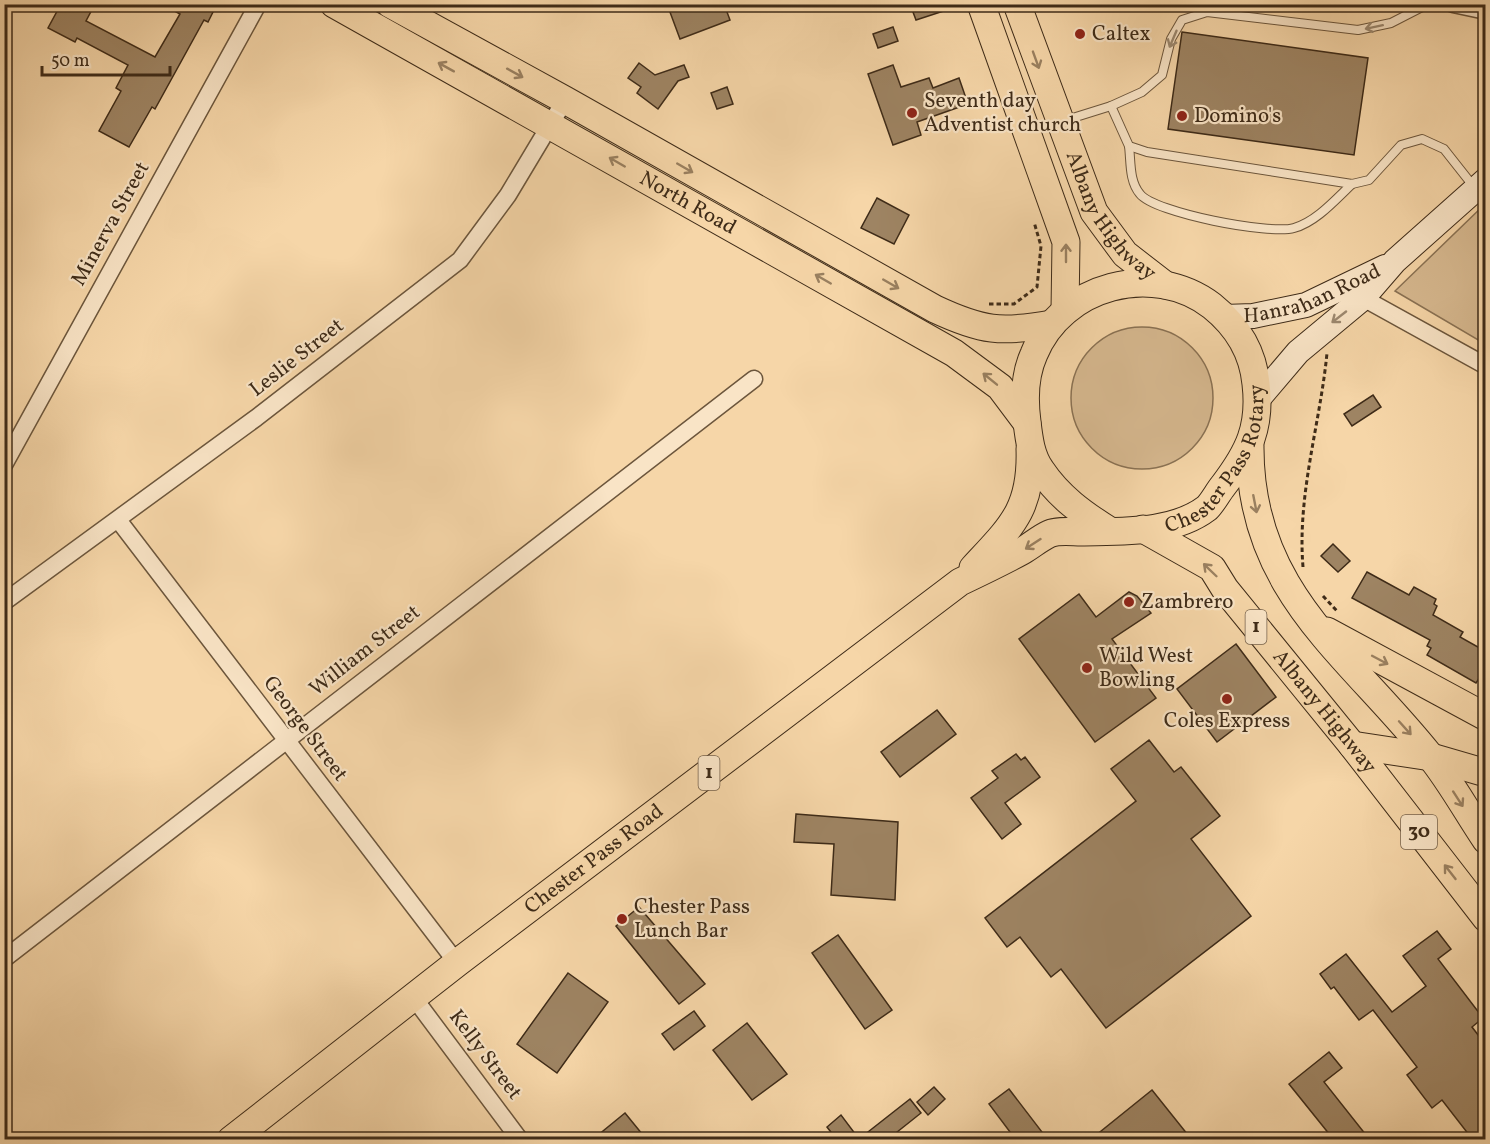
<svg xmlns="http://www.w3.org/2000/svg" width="1490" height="1144" viewBox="0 0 1490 1144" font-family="Vollkorn,serif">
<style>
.green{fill:#d7b990;stroke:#8a7254;stroke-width:1.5}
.building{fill:#9e8463;stroke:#3e2b18;stroke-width:1.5}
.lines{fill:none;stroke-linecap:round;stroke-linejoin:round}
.service-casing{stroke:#6c563c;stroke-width:10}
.minor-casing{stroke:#6c563c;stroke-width:19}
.secondary-casing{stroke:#3e2b18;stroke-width:26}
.primary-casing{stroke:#3e2b18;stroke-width:29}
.trunk-casing{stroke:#3e2b18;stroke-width:29}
.path{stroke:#3e2b18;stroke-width:3;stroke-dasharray:4.5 3;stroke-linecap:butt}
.service{stroke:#f9e4c6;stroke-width:8}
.minor{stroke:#f9e4c6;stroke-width:16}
.secondary{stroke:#f9e4c6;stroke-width:24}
.primary{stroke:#f6d6a8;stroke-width:27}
.trunk{stroke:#f6d6a8;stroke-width:27}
.oneway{stroke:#9c886f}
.oneway2{stroke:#9a8060}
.poi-dot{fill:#8f2418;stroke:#f9e4c6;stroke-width:2}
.labels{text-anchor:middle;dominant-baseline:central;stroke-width:4.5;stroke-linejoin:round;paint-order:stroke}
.shield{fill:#f9e4c6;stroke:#76624c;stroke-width:1.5}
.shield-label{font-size:20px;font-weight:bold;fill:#3e2b18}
.poi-label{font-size:21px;fill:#3e2b18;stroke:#f9e4c6;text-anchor:start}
.street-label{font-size:21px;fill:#3e2b18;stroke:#f9e4c6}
</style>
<rect width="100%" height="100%" fill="#f6d6a8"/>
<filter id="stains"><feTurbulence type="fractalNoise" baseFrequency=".00333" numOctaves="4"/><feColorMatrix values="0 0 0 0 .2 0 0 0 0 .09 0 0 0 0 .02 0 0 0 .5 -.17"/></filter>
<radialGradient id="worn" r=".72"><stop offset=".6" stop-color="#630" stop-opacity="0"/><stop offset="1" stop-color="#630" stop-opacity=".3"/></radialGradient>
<!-- green -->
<g class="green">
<path d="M 1485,204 L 1485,344 L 1395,291 Z"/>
<circle cx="1142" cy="398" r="71"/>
</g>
<!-- building -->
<g class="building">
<path d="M 61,4 L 95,4 L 86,21 L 155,57 L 180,14 L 162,4 L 217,4 L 208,22 L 204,20 L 155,109 L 152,107 L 129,147 L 99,131 L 121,91 L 116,88 L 128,65 L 77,38 L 75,42 L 48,28 Z"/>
<path d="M 667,4 L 724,4 L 730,20 L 680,39 Z"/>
<path d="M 910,4 L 956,4 L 956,7 L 916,20 Z"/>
<path d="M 893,27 L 898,41 L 878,48 L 873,34 Z"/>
<path d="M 1182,32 L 1368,58 L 1354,155 L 1168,129 Z"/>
<path d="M 639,63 L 655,75 L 684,65 L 689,77 L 678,81 L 658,109 L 637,93 L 641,87 L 628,78 Z"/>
<path d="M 893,65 L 901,87 L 929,78 L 933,88 L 959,78 L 968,104 L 917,122 L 921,135 L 893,145 L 868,74 Z"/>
<path d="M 727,87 L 733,104 L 717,109 L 711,93 Z"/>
<path d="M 877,198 L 909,215 L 894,244 L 861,228 Z"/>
<path d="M 1373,395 L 1381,407 L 1352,426 L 1344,414 Z"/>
<path d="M 1333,544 L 1350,561 L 1338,572 L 1321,556 Z"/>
<path d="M 1367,572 L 1409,595 L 1414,587 L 1436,599 L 1434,604 L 1437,606 L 1433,615 L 1463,632 L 1460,637 L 1485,651 L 1485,680 L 1480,677 L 1476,683 L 1427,655 L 1431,648 L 1427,646 L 1430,640 L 1352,598 Z"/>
<path d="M 1129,592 L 1137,596 L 1151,613 L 1112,639 L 1156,698 L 1095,742 L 1019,639 L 1079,594 L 1096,617 Z"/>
<path d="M 1236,644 L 1276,697 L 1217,742 L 1177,689 Z"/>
<path d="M 937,710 L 956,734 L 900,777 L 881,752 Z"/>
<path d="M 1149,740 L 1174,772 L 1181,767 L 1220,816 L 1191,839 L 1251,916 L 1106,1028 L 1061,969 L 1051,977 L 1020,937 L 1007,947 L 985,918 L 1136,801 L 1111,769 Z"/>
<path d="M 1016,754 L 1021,760 L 1025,757 L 1040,777 L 1005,803 L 1021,824 L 1002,839 L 971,798 L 998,778 L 992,771 Z"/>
<path d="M 796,814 L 898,822 L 895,900 L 831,895 L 834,844 L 794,842 Z"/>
<path d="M 639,907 L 705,984 L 679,1004 L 616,926 Z"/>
<path d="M 1437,931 L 1451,949 L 1438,959 L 1483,1018 L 1472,1027 L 1485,1044 L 1485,1140 L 1473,1140 L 1442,1100 L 1432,1108 L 1407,1075 L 1417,1067 L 1373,1010 L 1359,1020 L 1334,987 L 1331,989 L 1320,974 L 1346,954 L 1392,1012 L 1426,986 L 1403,956 Z"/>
<path d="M 838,935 L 892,1010 L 865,1029 L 812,953 Z"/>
<path d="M 568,973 L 608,1002 L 557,1073 L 517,1044 Z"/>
<path d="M 694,1011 L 705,1026 L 674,1050 L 662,1034 Z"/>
<path d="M 747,1023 L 787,1074 L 752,1100 L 713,1050 Z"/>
<path d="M 1329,1052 L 1342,1068 L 1324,1082 L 1370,1140 L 1334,1140 L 1289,1084 Z"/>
<path d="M 934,1087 L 945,1099 L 928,1115 L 917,1102 Z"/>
<path d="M 1009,1089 L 1042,1132 L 1032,1140 L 1016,1140 L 989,1104 Z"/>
<path d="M 1152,1090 L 1192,1140 L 1090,1140 Z"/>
<path d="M 910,1099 L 921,1113 L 887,1140 L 837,1140 L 827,1127 L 841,1115 L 859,1139 Z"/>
<path d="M 625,1113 L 647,1140 L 592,1140 Z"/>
</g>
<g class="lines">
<!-- service casing -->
<g class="service-casing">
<g id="service">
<path d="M 1111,106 L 1129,146 L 1147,152 L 1352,184 L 1369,180 L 1401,145 L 1422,139 L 1444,149 L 1474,187"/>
<path d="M 1063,121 L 1111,106 L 1142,92 L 1162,75 L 1171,39 L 1182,20 L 1207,12 L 1358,30 L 1391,23 L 1428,4"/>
<path d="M 1129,146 C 1131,162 1129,181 1140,194 C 1155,213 1270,235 1294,228 C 1316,222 1335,200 1352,184"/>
</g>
</g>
<!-- minor casing -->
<g class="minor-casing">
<g id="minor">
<path d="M 1453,4 L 1486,11"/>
<path d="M 1363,298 L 1486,366"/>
<path d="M 4,465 L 258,4"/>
<path d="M 119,521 L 457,963"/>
<path d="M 4,602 L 256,418 L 460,260 L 508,195 L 565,100"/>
<path d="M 4,959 L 754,379"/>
<path d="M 414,998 L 520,1140"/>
</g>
</g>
<!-- secondary casing -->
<g class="secondary-casing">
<g id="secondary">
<path id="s1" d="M 1224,317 L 1253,316 L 1306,305 L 1385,267"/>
<path d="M 1258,399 L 1298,352 L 1363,298 L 1395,261 L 1486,180"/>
</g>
</g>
<!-- primary casing -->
<g class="primary-casing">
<g id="primary">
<path id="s2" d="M 334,4 L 954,353 L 1000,387 L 1027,423"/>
<path d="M 390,4 L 565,100 L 935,309 C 982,331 1001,333 1052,324"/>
</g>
</g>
<!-- trunk casing -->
<g class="trunk-casing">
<g id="trunk">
<path d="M 981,4 L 1066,242 L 1065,311"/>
<path id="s3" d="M 1017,4 L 1094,212 L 1125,254 L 1165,285"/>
<path d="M 1250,446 C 1249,592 1349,654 1430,756 C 1451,782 1467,812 1486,840"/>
<path id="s4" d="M 1143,529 L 1212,568 L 1225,589 L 1352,745 L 1486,918"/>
<path d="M 973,568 C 1012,526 1032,509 1030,449"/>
<path d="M 1327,631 L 1486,717"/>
<path d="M 1352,745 L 1431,757 L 1486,773"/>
<path id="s5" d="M 231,1140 L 457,963 L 960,582 C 981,572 1002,562 1022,551 C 1031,546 1040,538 1049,534 C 1058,530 1072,532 1081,532 C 1122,531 1173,534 1207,508 C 1213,502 1218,492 1223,486 C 1249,452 1261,427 1256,384 C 1253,352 1237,326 1212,306 C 1153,261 1062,285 1034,354 C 1024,376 1024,399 1027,422 C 1029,439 1031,456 1041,470 C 1059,497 1083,514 1110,531"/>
</g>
</g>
<!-- path -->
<g class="path">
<path d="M 989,304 L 1014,304 L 1037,287 L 1041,246 L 1034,222"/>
<path d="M 1303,567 C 1297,494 1320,425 1327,353"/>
<path d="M 1323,596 L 1337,611"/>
</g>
<!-- service -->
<use href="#service" class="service"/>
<!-- minor -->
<use href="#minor" class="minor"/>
<!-- secondary -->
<use href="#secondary" class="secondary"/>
<!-- primary -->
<use href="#primary" class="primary"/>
<!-- trunk -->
<use href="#trunk" class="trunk"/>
</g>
<!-- one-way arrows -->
<defs><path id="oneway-shaft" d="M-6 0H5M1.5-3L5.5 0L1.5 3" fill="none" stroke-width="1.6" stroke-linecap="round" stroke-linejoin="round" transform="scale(1.5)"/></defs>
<g class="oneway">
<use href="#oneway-shaft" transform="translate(1374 27) rotate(168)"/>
<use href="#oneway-shaft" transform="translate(1173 39) rotate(113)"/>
<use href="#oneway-shaft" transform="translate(1339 317) rotate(142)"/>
</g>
<g class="oneway2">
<use href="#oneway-shaft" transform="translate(1036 60) rotate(70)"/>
<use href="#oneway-shaft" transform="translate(446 67) rotate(-151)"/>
<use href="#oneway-shaft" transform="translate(515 73) rotate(29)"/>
<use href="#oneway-shaft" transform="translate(617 162) rotate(-150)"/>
<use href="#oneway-shaft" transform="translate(685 168) rotate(30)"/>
<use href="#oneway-shaft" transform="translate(1066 253) rotate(-90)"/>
<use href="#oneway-shaft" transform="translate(823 279) rotate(-150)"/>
<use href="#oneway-shaft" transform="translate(891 284) rotate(30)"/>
<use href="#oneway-shaft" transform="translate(990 379) rotate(-141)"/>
<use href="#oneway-shaft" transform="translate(1255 504) rotate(79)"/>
<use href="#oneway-shaft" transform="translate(1033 544) rotate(147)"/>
<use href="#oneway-shaft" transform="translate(1210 570) rotate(-136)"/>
<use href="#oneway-shaft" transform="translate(1380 660) rotate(28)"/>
<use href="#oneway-shaft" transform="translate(1405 728) rotate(48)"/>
<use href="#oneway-shaft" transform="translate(1458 799) rotate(57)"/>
<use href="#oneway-shaft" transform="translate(1450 872) rotate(-128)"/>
</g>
<!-- markers -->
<g class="poi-dot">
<circle cx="1080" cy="34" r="6"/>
<circle cx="912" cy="113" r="6"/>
<circle cx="1182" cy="116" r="6"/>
<circle cx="1129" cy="602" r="6"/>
<circle cx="1087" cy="668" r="6"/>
<circle cx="1227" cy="699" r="6"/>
<circle cx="622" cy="919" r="6"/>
</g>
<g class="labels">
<!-- shield labels -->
<g class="shield">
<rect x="1245.5" y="610" width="21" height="34" rx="4.5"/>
<rect x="698.5" y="756" width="21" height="34" rx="4.5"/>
<rect x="1401" y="815" width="36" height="34" rx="4.5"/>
</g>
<g class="shield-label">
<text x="1256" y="627">1</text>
<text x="709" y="773">1</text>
<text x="1419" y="832">30</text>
</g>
<!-- poi labels -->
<g class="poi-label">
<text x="1092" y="34">Caltex</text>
<text x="924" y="101">Seventh day<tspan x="924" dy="24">Adventist church</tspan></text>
<text x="1194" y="116">Domino's</text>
<text x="1141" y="602">Zambrero</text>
<text x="1099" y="656">Wild West<tspan x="1099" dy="24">Bowling</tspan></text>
<text x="1227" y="721" text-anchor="middle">Coles Express</text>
<text x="634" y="907">Chester Pass<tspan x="634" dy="24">Lunch Bar</tspan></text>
</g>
<!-- street labels -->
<g class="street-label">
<text stroke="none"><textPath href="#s2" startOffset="406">North Road</textPath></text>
<text stroke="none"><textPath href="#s3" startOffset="234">Albany Highway</textPath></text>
<text transform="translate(111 224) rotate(-61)">Minerva Street</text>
<text stroke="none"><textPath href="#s1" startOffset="92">Hanrahan Road</textPath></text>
<text transform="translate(297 358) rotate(-38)">Leslie Street</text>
<text stroke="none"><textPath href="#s5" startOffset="1228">Chester Pass Rotary</textPath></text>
<text transform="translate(365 651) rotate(-38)">William Street</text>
<text stroke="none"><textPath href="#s4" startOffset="262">Albany Highway</textPath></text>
<text transform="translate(305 729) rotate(53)">George Street</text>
<text stroke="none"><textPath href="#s5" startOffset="459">Chester Pass Road</textPath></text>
<text transform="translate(485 1055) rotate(53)">Kelly Street</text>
</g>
</g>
<!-- margin -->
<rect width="1490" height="1144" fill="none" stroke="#f6d6a8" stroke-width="24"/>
<rect x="6" y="6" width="1478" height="1132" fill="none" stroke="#3e2b18" stroke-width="3"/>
<rect x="12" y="12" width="1466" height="1120" fill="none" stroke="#3e2b18" stroke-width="1.5"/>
<!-- scale -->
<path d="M42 66v9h128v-9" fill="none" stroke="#3e2b18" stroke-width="3"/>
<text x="51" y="66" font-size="18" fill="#3e2b18" stroke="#f9e4c6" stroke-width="4.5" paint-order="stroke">50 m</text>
<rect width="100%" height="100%" filter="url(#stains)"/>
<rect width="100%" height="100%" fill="url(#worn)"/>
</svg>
